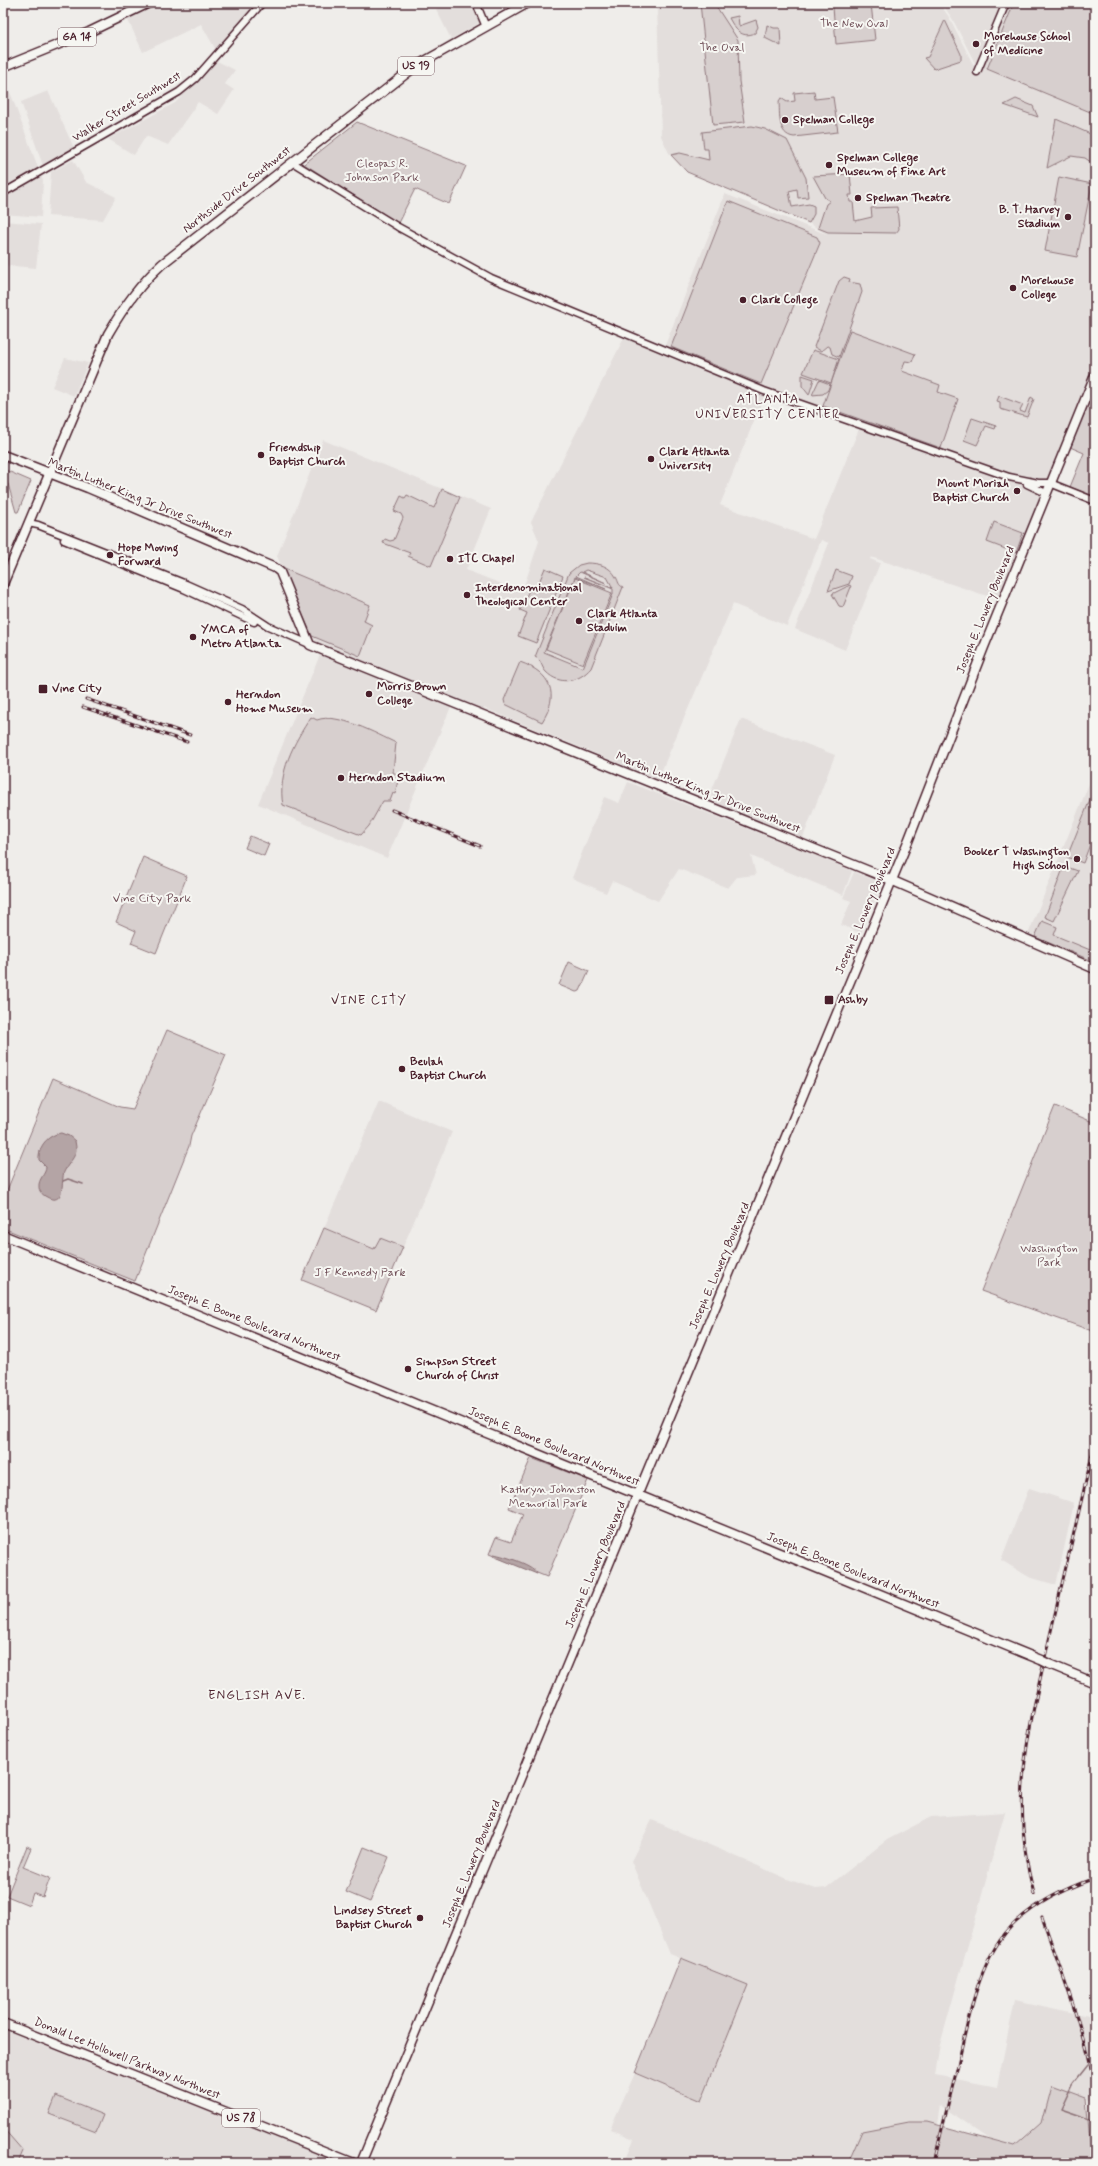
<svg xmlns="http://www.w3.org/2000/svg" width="1098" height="2166" viewBox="0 0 1098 2166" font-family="Mynerve,sans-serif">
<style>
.built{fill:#e3dedc;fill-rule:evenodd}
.green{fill:#d7cfce;stroke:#90777c;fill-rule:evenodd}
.water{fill:#b4a4a5;stroke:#8a6f74}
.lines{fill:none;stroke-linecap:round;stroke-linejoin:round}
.stream{stroke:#8a6f74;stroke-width:1.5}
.minor-casing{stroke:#4a1f2b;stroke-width:9}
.major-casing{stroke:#4a1f2b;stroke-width:11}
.minor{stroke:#f6f6f2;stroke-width:6}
.major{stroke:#f6f6f2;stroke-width:8}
.rail-casing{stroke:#4a1f2b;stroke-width:3}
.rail{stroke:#f6f6f2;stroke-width:1.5;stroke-dasharray:4.5;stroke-linecap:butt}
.major-bridge-casing{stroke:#4a1f2b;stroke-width:11;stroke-linecap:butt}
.major-bridge{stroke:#f6f6f2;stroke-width:8}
.poi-dot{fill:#4a1f2b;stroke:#f6f6f2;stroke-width:1.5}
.labels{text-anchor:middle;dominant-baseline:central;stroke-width:4;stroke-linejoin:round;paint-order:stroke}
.shield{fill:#f6f6f2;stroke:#7e6067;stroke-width:1}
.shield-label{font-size:11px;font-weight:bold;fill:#4a1f2b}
.park-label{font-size:12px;fill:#6d4b54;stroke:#f6f6f2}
.poi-label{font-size:12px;font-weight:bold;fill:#4a1f2b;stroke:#f6f6f2;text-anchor:start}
.street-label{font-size:12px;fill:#4a1f2b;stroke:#f6f6f2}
.neighbourhood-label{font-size:13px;letter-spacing:1px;fill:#4a1f2b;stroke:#f6f6f2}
</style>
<rect width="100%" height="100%" fill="#efedea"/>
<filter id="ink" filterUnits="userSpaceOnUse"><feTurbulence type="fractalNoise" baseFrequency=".025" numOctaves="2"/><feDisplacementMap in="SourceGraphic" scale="8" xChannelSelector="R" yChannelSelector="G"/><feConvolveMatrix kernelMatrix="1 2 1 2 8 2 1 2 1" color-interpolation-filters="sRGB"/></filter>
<g filter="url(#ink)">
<!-- built -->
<g class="built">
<path d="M 157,3 L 257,3 L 216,50 L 201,24 L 143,52 L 127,18 Z"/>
<path d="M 448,3 L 472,3 L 481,22 L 451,39 L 436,9 Z"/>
<path d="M 657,3 L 939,3 L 949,17 L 977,72 L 1007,3 L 1095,3 L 1095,375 L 1050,483 L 1009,478 L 1049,490 L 1002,601 L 871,557 L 870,559 L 880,563 L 845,650 L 795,629 L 829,543 L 821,540 L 787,626 L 733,604 L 658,779 L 484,708 L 482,713 L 453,702 L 387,858 L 258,804 L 322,650 L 315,640 L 277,556 L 323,440 L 491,509 L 466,570 L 522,592 L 539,541 L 531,522 L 626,334 L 664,348 L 725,194 L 826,234 L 809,223 L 687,172 L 669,153 L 661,136 ZM 766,391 L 861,424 L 814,539 L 720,505 Z"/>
<path d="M 942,3 L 1004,3 L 977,67 L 953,20 Z"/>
<path d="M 217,61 L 235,70 L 225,84 L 234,90 L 218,114 L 198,102 L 168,145 L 146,136 L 134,155 L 108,139 L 175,103 Z"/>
<path d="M 3,73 L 43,181 L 41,217 L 3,214 Z"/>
<path d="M 48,91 L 74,148 L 43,166 L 21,102 Z"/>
<path d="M 73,160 L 86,182 L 116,197 L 103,220 L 48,216 L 51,172 Z"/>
<path d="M 3,221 L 41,224 L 36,268 L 3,265 Z"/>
<path d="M 65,358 L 88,363 L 74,396 L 52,387 Z"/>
<path d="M 741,719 L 835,755 L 799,848 L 852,871 L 843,895 L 751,856 L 756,875 L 737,877 L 728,888 L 679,869 L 658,901 L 612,881 L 606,893 L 572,878 L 604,797 L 619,803 L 628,782 L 795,847 L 712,800 L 711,792 Z"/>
<path d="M 1091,779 L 1095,781 L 1095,969 L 1027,937 Z"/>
<path d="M 854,872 L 882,883 L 861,933 L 841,925 L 851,901 L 843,898 Z"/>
<path d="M 379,1101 L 452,1132 L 403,1247 L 380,1238 L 375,1249 L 324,1228 Z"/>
<path d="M 1029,1488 L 1074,1503 L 1056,1585 L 1029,1577 L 1001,1560 Z"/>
<path d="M 1005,1812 L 940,2045 L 935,2075 L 997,2087 L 1015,2000 L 1093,2017 L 1095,1998 L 1095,2102 L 1051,2085 L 1041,2123 L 1015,2146 L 990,2139 L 940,2105 L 936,2131 L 862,2131 L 848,2163 L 624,2163 L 634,2139 L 610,2129 L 635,2073 L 701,2101 L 747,1985 L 670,1954 L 631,1861 L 652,1820 L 790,1880 L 816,1889 L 826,1888 L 887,1840 L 931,1817 Z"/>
<path d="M 3,2029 L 72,2055 L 341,2163 L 3,2163 Z"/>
</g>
<!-- green -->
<g class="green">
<path d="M 700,3 L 714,3 L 738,40 L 739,81 L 745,122 L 713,125 Z"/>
<path d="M 1014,3 L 1083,3 L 1095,8 L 1095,114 L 987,69 Z"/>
<path d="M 871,4 L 875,40 L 836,44 L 833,7 Z"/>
<path d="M 738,16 L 739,26 L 756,20 L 758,27 L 755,33 C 741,39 735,29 729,18 Z"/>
<path d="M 945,20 L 961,54 L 961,60 L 934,69 L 924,58 L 928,57 Z"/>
<path d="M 767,25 L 774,28 L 780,28 L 781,46 L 765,38 Z"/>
<path d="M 814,91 L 815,99 L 833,97 L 838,132 L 794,137 C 777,135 780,113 779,101 L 781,98 L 787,102 L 795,101 L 794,93 Z"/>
<path d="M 1016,99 L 1033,106 L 1038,117 L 1004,105 Z"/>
<path d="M 1056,119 L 1095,136 L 1095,165 L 1085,158 L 1071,156 L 1047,168 Z"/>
<path d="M 357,122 L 466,166 L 449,204 L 415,189 L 398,223 L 304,164 Z"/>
<path d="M 752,126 L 765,129 L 787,140 L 806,178 L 808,197 L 798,198 L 797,189 L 789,191 L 792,207 L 809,204 L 814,206 L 814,214 L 809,223 L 687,172 L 671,155 L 680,153 L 709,160 L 708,149 L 704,149 L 702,132 Z"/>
<path d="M 850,174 L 852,195 L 849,195 L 850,202 L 853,202 L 855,221 L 872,217 L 871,208 L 897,207 L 899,229 L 896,233 L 828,232 L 818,228 L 826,204 L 830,201 L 825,198 L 813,176 Z"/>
<path d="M 1059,177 L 1092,184 L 1077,257 L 1045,251 Z"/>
<path d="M 728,201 L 817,237 L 820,243 L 761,384 L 671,347 Z"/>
<path d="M 844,277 L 850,279 L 849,282 L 860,284 L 862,292 L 839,357 L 832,354 L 830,347 L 827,346 L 821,351 L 814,347 L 839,281 Z"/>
<path d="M 850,330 L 915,354 L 912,362 L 905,361 L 902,371 L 940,385 L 938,392 L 958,399 L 941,448 L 823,406 Z"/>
<path d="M 813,350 L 839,359 L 831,383 L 803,373 Z"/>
<path d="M 802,375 L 814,379 L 809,395 L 802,386 Z"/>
<path d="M 819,380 L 830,384 L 828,390 L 823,394 L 812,395 Z"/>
<path d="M 1095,387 L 1095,497 L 1070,487 L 1084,453 L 1070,447 Z"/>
<path d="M 999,396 L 1023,405 L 1020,411 L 1025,413 L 1031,397 L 1034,399 L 1027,417 L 1000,409 L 1000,402 L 997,401 Z"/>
<path d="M 972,418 L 996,426 L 995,429 L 986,426 L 977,445 L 964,440 Z"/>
<path d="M 3,469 L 31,481 L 18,512 L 16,512 L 8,484 L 3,478 Z"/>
<path d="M 442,489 L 460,497 L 431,566 L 408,556 L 410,553 L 383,543 L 385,539 L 390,541 L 394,540 L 403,518 L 401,514 L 394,511 L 401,496 L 405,498 L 407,495 L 434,508 Z"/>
<path d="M 994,522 L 1023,533 L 1016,553 L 987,542 Z"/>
<path d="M 587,563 C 599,563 610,566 616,577 C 619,582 618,585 623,587 L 591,668 C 579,682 560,686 546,672 C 541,667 542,660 535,657 L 569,573 L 579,565 ZM 586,570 L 607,577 L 613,588 L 584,577 L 613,589 L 613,594 L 583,668 L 544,652 L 575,577 L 606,589 L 576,576 L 580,572 L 606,583 L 582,572 Z"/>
<path d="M 282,568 L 370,605 L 364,621 L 372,625 L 360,656 L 312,636 Z"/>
<path d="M 545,568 L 563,576 L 536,643 L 518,636 L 527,613 L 520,610 L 529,590 L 535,592 Z"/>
<path d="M 836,570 L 852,576 L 849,584 L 828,591 Z"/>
<path d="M 575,578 L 612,593 L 583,664 L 546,649 Z"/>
<path d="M 850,585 L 851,587 L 843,607 L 839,606 L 832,594 Z"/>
<path d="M 520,662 C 551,673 560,694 542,722 L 505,704 L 504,700 Z"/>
<path d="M 311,717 L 317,720 C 337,712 377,734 396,743 L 393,772 L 399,776 L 395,794 L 393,793 L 390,801 L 383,801 L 369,826 L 361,835 L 283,805 C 277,774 294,742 311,717 Z"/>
<path d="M 1095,787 L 1095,831 L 1083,863 L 1067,857 Z"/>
<path d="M 250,836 L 269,844 L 264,856 L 245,848 Z"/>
<path d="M 143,857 L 187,876 L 156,953 L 131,943 L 136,931 L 116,922 Z"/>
<path d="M 1064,866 L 1078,871 L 1054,921 L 1045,917 Z"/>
<path d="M 1042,921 L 1057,927 L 1054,935 L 1095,952 L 1095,962 L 1035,937 Z"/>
<path d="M 569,962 L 589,971 L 580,991 L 576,992 L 559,985 Z"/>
<path d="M 167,1030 L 226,1055 L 191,1136 L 189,1146 L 135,1281 L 3,1228 L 3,1200 L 53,1078 L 120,1107 L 133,1109 Z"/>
<path d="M 1055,1106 L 1095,1123 L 1095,1332 L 981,1291 Z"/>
<path d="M 324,1228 L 374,1249 L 380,1238 L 403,1247 L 376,1310 L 302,1280 Z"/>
<path d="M 531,1458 L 588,1480 L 547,1577 L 489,1554 L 496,1537 L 511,1542 L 523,1514 L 509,1508 Z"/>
<path d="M 27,1846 L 31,1848 L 23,1867 L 50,1878 L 43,1897 L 33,1893 L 29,1905 L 7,1896 Z"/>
<path d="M 364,1847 L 389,1857 L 370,1902 L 346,1892 Z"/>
<path d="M 681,1958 L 748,1985 L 701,2101 L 635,2073 Z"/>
<path d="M 1051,2085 L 1086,2098 L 1092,2163 L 848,2163 L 862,2131 L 909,2122 L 927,2122 L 1015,2146 L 1041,2123 Z"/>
<path d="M 56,2096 L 103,2115 L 96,2132 L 49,2114 Z"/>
<path d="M 3,2128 L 23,2151 L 18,2163 L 3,2163 Z"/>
</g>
<!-- water -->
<g class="water">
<path d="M 61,1133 L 69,1136 L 75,1141 C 79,1157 70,1159 64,1172 C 61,1179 66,1209 45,1196 C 42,1194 39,1191 39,1187 C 38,1179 46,1174 46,1167 L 39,1160 C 38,1146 48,1135 61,1133 Z"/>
<path d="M 494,1554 C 504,1556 535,1565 537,1574 L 493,1556 Z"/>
</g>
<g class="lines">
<!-- stream -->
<g class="stream">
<path d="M 63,1181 L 68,1179 L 83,1184"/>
<path d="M 1087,2065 L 1071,2085 L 1060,2109 L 1095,2121"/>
</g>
<!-- minor casing -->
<g class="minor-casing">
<g id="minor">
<path d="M 476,3 L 486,27"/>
<path d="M 977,72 L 1006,3"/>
<path d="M 292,162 L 398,227 L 491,278 L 764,391 L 1009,477 L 1038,483 L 1050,483 L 1095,501"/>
<path d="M 3,193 L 179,92 L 195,79 L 262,3"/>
<path d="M 1027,484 L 1046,493"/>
<path d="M 28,523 L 38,525 L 186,584 L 242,609 L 268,626 L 309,644"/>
<path d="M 64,540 L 184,589 L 254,622"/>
</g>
</g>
<!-- major casing -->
<g class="major-casing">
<g id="major">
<path d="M 3,67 L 89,32 L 149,3"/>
<path d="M 3,455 L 88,488 L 275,568 L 280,572 L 310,645 L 884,877 L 1095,969"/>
<path d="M 3,584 L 108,334 C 123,308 140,284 162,264 L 416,66 L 528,3"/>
<path d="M 3,1235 L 1041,1660"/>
<path d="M 1049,1664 L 1095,1683"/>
<path d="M 3,2023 L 354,2163"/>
<path d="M 361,2163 L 909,839 L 984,647 L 1095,375"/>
</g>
</g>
<!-- minor -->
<use href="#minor" class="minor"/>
<!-- major -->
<use href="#major" class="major"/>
<!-- rail casing -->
<g class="rail-casing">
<g id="rail">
<path d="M 3,8 L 10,3"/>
<path d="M 86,699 L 190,735"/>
<path d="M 83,707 L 187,742"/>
<path d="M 392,810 L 480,846"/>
<path d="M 1034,1894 C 1008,1798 1030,1725 1051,1631 C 1066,1568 1080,1505 1095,1442"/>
<path d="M 1042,1917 C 1063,1976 1087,2035 1095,2098"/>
<path d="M 934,2163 C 941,2132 949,2100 957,2069 C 968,2021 978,1956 1016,1922 C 1039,1901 1066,1888 1095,1878"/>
</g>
</g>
<!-- rail -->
<use href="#rail" class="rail"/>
<!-- major-bridge casing -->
<g class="major-bridge-casing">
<path id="major-bridge" d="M 1041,1660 L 1049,1664"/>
</g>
<!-- major-bridge -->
<use href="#major-bridge" class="major-bridge"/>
</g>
</g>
<!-- markers -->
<g class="poi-dot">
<circle cx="976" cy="44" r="4"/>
<circle cx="785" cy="120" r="4"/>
<circle cx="829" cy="165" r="4"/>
<circle cx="858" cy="198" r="4"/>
<circle cx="1068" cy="217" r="4"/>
<circle cx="1013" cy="288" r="4"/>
<circle cx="743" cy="300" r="4"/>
<circle cx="261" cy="455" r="4"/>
<circle cx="651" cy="459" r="4"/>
<circle cx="1017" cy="491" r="4"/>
<circle cx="110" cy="555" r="4"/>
<circle cx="450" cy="559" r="4"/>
<circle cx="467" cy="595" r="4"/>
<circle cx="579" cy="621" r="4"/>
<circle cx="193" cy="637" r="4"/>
<rect x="38" y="684" width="10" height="10" rx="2"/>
<circle cx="369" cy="694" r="4"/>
<circle cx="228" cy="702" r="4"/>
<circle cx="341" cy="778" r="4"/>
<circle cx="1077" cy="859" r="4"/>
<rect x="824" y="995" width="10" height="10" rx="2"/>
<circle cx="402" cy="1069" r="4"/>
<circle cx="408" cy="1369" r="4"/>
<circle cx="420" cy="1918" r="4"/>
</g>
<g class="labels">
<!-- shield labels -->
<g class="shield">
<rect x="58" y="28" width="38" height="18" rx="3"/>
<rect x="398" y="57" width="36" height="18" rx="3"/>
<rect x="222" y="2109" width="38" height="18" rx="3"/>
</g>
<g class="shield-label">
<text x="77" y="37">GA 14</text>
<text x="416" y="66">US 19</text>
<text x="241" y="2118">US 78</text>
</g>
<!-- park labels -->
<g class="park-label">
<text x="854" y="24">The New Oval</text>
<text x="722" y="48">The Oval</text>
<text x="382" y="164">Cleopas R.<tspan x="382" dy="14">Johnson Park</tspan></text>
<text x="152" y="899">Vine City Park</text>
<text x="1049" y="1249">Washington<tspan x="1049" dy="14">Park</tspan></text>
<text x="360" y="1273">J F Kennedy Park</text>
<text x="548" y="1490">Kathryn Johnston<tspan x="548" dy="14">Memorial Park</tspan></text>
</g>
<!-- poi labels -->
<g class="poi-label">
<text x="984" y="37">Morehouse School<tspan x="984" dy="14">of Medicine</tspan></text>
<text x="793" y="120">Spelman College</text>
<text x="837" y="158">Spelman College<tspan x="837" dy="14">Museum of Fine Art</tspan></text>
<text x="866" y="198">Spelman Theatre</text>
<text x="1060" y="210" text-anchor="end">B. T. Harvey<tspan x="1060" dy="14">Stadium</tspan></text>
<text x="1021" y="281">Morehouse<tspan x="1021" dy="14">College</tspan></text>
<text x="751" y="300">Clark College</text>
<text x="269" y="448">Friendship<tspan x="269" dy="14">Baptist Church</tspan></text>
<text x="659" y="452">Clark Atlanta<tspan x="659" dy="14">University</tspan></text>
<text x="1009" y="484" text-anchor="end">Mount Moriah<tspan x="1009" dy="14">Baptist Church</tspan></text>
<text x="118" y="548">Hope Moving<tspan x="118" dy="14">Forward</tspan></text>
<text x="458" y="559">ITC Chapel</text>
<text x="475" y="588">Interdenominational<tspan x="475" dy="14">Theological Center</tspan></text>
<text x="587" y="614">Clark Atlanta<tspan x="587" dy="14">Staduim</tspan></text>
<text x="201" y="630">YMCA of<tspan x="201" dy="14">Metro Atlanta</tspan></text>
<text x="377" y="687">Morris Brown<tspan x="377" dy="14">College</tspan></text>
<text x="52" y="689">Vine City</text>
<text x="236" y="695">Herndon<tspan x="236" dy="14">Home Museum</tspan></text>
<text x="349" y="778">Herndon Stadium</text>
<text x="1069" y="852" text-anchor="end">Booker T Washington<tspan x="1069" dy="14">High School</tspan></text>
<text x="838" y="1000">Ashby</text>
<text x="410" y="1062">Beulah<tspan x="410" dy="14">Baptist Church</tspan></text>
<text x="416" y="1362">Simpson Street<tspan x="416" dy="14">Church of Christ</tspan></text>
<text x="412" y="1911" text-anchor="end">Lindsey Street<tspan x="412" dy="14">Baptist Church</tspan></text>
</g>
<!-- street labels -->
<g class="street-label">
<text transform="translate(127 107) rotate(-31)">Walker Street Southwest</text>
<text transform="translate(237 190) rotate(-38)">Northside Drive Southwest</text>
<text transform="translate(140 499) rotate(22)">Martin Luther King Jr Drive Southwest</text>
<text transform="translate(986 610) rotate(-68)">Joseph E. Lowery Boulevard</text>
<text transform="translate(708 793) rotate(22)">Martin Luther King Jr Drive Southwest</text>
<text transform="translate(866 911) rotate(-67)">Joseph E. Lowery Boulevard</text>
<text transform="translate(720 1266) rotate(-67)">Joseph E. Lowery Boulevard</text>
<text transform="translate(254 1324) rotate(22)">Joseph E. Boone Boulevard Northwest</text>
<text transform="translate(554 1447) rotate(23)">Joseph E. Boone Boulevard Northwest</text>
<text transform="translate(596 1565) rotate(-67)">Joseph E. Lowery Boulevard</text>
<text transform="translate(853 1571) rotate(22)">Joseph E. Boone Boulevard Northwest</text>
<text transform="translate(472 1864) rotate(-68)">Joseph E. Lowery Boulevard</text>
<text transform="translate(127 2059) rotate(22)">Donald Lee Hollowell Parkway Northwest</text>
</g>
<!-- neighbourhood labels -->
<g class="neighbourhood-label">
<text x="768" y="399">ATLANTA<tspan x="768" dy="15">UNIVERSITY CENTER</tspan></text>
<text x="369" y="1000">VINE CITY</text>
<text x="257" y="1695">ENGLISH AVE.</text>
</g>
</g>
<!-- margin -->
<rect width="1098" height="2166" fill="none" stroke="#f6f6f2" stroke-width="16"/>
<rect x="8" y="8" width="1082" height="2150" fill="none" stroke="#4a1f2b" stroke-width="1.5" filter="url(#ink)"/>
</svg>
